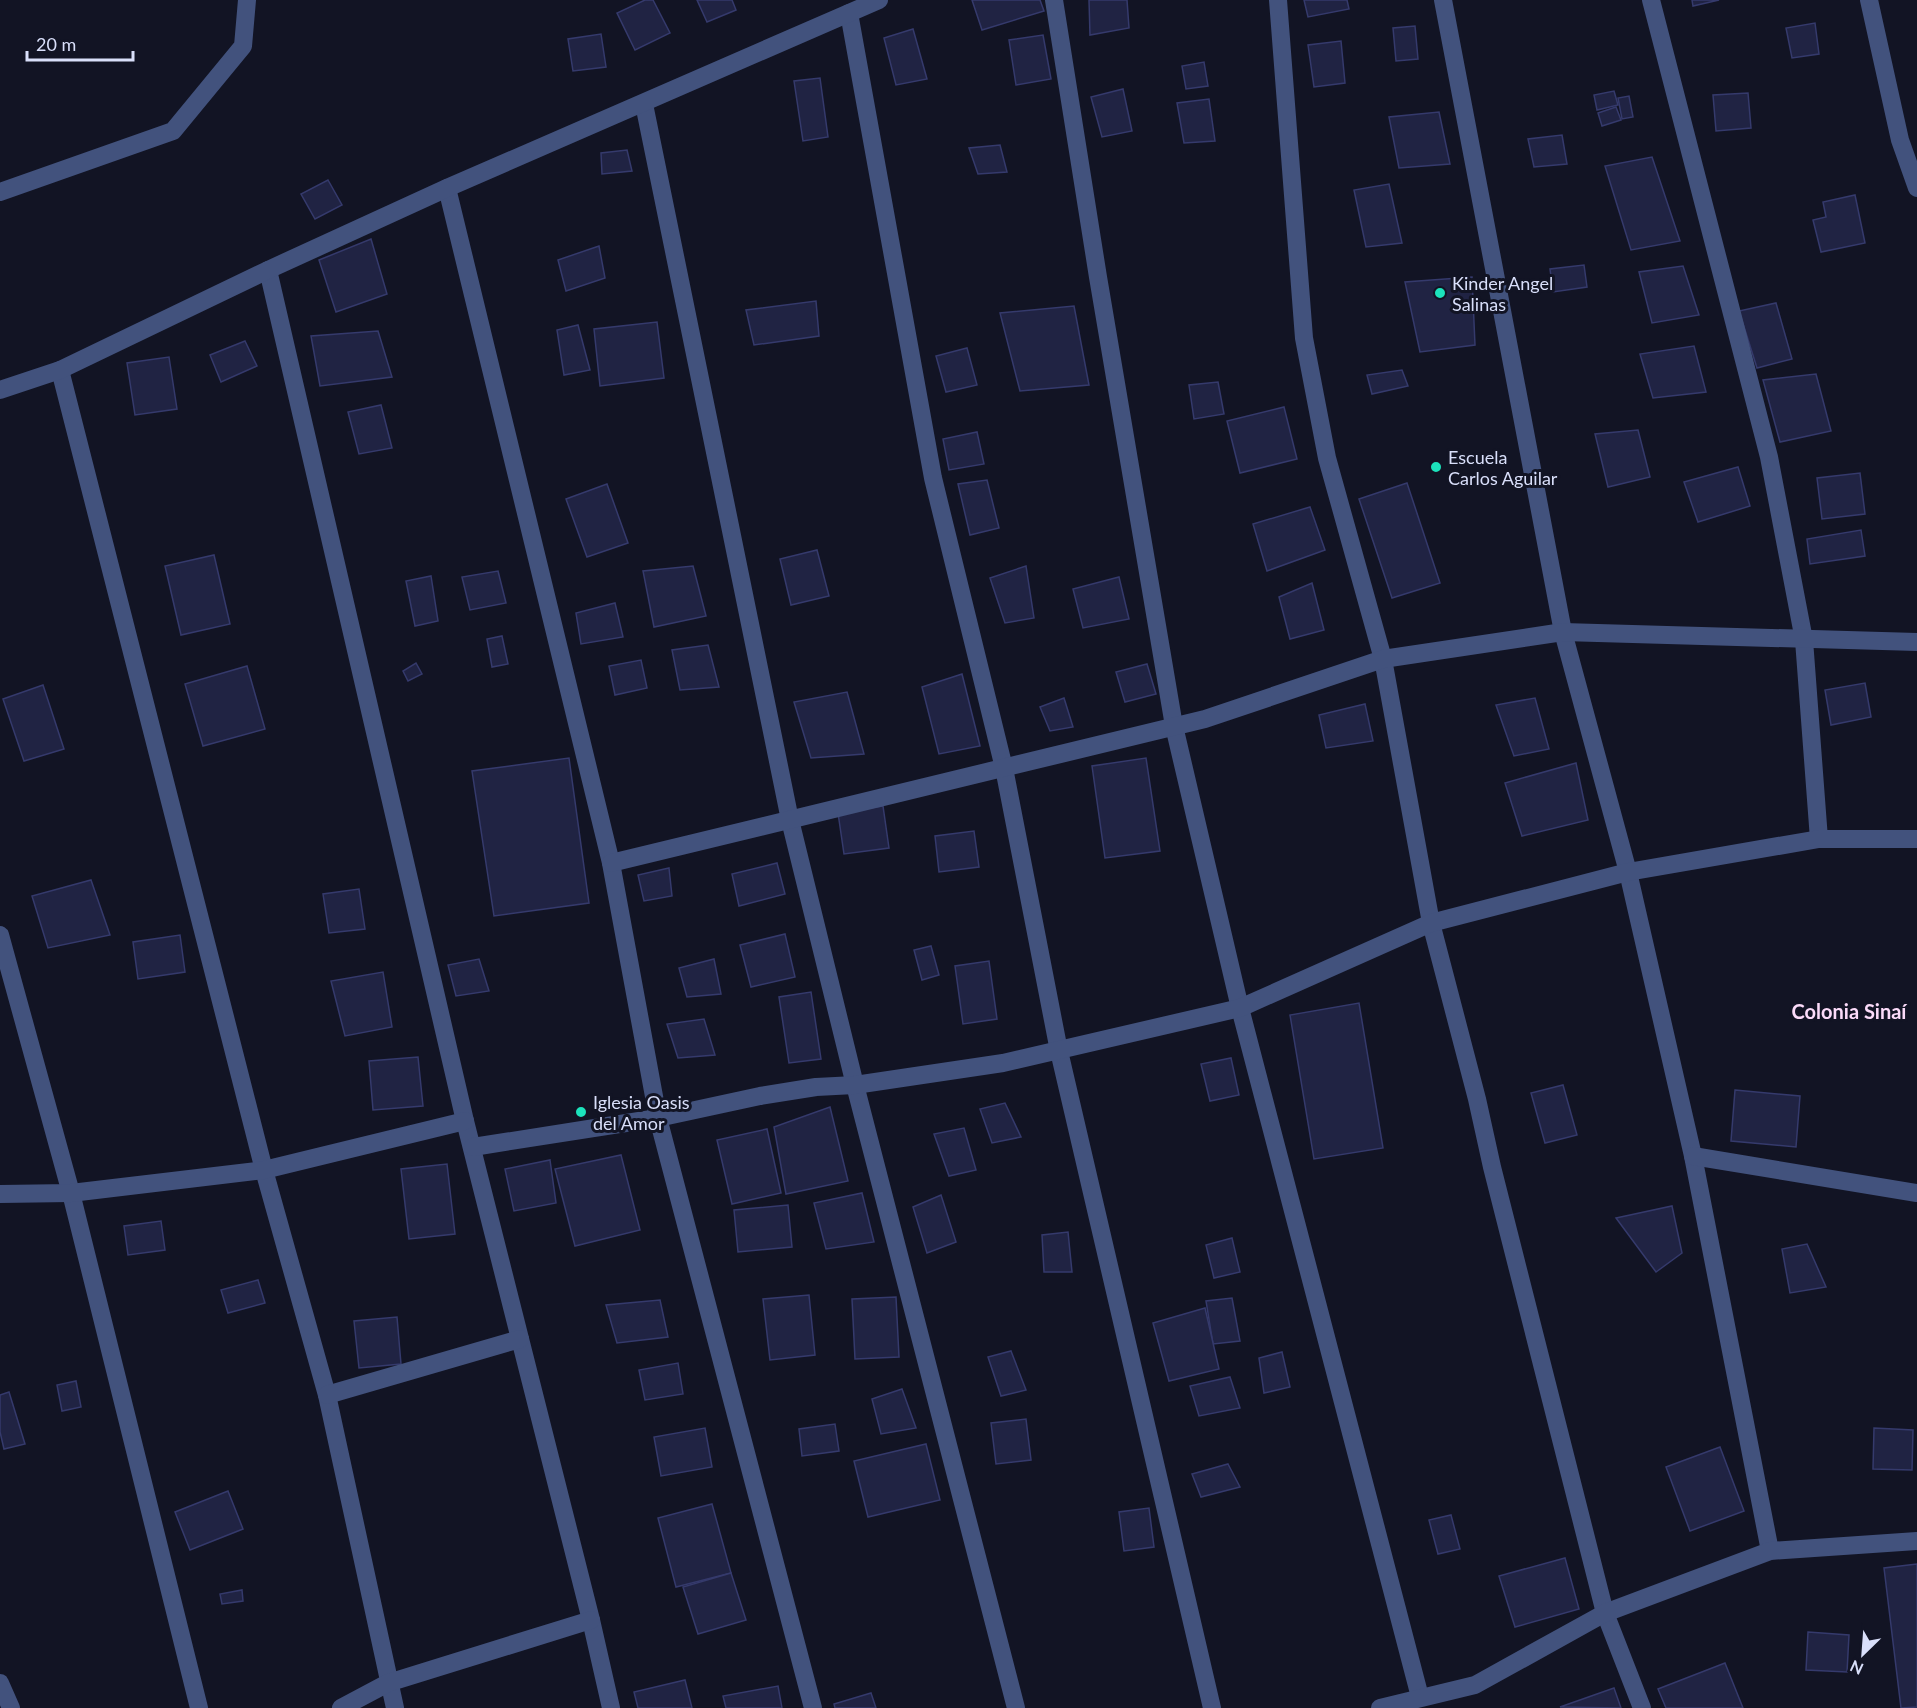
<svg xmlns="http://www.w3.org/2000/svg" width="1917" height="1708" viewBox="0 0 1917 1708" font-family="Lato,sans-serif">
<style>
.building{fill:#202343;stroke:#353a6c;stroke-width:1.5}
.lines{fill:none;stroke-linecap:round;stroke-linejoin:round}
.minor{stroke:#42527d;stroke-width:18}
.poi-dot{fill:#1ce3bc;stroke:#121424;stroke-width:2}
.labels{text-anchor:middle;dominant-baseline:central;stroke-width:6;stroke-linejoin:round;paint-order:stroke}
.poi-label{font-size:18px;fill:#d9dffa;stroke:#121424;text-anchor:start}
.neighbourhood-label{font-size:20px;font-weight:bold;fill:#fbdbf9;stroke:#121424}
</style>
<rect width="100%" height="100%" fill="#121424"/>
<!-- building -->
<g class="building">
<path d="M 645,0 L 653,0 L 670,33 L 635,50 L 617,13 Z"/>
<path d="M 697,0 L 732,0 L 736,10 L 707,22 Z"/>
<path d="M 972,0 L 1040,0 L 1044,11 L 982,30 Z"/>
<path d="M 1089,0 L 1127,0 L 1129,28 L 1090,35 Z"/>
<path d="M 1304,0 L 1347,0 L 1349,9 L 1308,17 Z"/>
<path d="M 1692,0 L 1719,0 L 1693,6 Z"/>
<path d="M 1815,23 L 1819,54 L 1792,58 L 1786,28 Z"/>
<path d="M 1415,26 L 1418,59 L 1396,61 L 1393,28 Z"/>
<path d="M 913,29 L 927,79 L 896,85 L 884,38 Z"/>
<path d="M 601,34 L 606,67 L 573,71 L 568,39 Z"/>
<path d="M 1043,35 L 1051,79 L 1016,85 L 1009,40 Z"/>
<path d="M 1341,41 L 1345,83 L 1314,87 L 1308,45 Z"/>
<path d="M 1204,62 L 1208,86 L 1186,89 L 1182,66 Z"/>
<path d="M 820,78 L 828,137 L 803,141 L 794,81 Z"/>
<path d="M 1123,89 L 1132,131 L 1102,137 L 1091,97 Z"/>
<path d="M 1614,91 L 1618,105 L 1597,110 L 1594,95 Z"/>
<path d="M 1748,93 L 1751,128 L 1716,131 L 1713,95 Z"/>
<path d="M 1629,96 L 1633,117 L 1622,119 L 1618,98 Z"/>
<path d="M 1209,99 L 1215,141 L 1184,143 L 1177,103 Z"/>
<path d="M 1616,107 L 1621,120 L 1602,126 L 1598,113 Z"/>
<path d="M 1439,112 L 1450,164 L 1399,168 L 1389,117 Z"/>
<path d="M 1562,135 L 1567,164 L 1534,167 L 1528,139 Z"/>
<path d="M 1000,145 L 1007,172 L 978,174 L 969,148 Z"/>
<path d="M 627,150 L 632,171 L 602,174 L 601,153 Z"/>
<path d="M 1652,157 L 1680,241 L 1631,250 L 1605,166 Z"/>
<path d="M 328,180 L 342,205 L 315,219 L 301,194 Z"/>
<path d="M 1389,184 L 1402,243 L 1366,247 L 1354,190 Z"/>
<path d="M 1855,195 L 1865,243 L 1821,252 L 1813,220 L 1826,217 L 1823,202 Z"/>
<path d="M 371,239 L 387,294 L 336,312 L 319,260 Z"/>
<path d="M 599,246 L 605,278 L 566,291 L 558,260 Z"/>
<path d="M 1584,265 L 1587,287 L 1553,292 L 1550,269 Z"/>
<path d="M 1683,266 L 1699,315 L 1652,323 L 1639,272 Z"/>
<path d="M 1472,277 L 1475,345 L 1420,352 L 1405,282 Z"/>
<path d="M 816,301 L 819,336 L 754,345 L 746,310 Z"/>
<path d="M 1776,303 L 1792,359 L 1757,368 L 1739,311 Z"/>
<path d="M 1074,306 L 1089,385 L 1020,391 L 1000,313 Z"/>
<path d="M 657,322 L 664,378 L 600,386 L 594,329 Z"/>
<path d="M 578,325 L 590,370 L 564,375 L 557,330 Z"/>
<path d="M 378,331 L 392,377 L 320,386 L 311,336 Z"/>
<path d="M 245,341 L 257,366 L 221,382 L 210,355 Z"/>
<path d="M 1694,346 L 1706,392 L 1653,398 L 1640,354 Z"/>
<path d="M 967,348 L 977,385 L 946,392 L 936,356 Z"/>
<path d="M 169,357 L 177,409 L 135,415 L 127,363 Z"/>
<path d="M 1402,370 L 1408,386 L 1372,394 L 1367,375 Z"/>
<path d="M 1816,374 L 1831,431 L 1780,442 L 1763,380 Z"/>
<path d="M 1218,382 L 1224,414 L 1194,419 L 1189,385 Z"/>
<path d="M 381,405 L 392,448 L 359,454 L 348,412 Z"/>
<path d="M 1284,407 L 1297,459 L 1240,473 L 1227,421 Z"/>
<path d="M 1638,430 L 1650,477 L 1608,487 L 1595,434 Z"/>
<path d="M 977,432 L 984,464 L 949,470 L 943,439 Z"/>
<path d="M 1738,467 L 1750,506 L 1698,522 L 1684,482 Z"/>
<path d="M 1860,473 L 1865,514 L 1822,519 L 1817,478 Z"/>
<path d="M 987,480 L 999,528 L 970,535 L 958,484 Z"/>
<path d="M 1407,483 L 1440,583 L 1392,598 L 1359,499 Z"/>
<path d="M 607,484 L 628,543 L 587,557 L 566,499 Z"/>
<path d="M 1310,507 L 1325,550 L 1267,571 L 1253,524 Z"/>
<path d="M 1861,530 L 1865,556 L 1810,564 L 1807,539 Z"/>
<path d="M 817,550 L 829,596 L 791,605 L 780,559 Z"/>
<path d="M 214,555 L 230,624 L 181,635 L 165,566 Z"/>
<path d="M 693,566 L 706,616 L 654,627 L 643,571 Z"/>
<path d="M 1026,566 L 1034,618 L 1005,623 L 990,578 Z"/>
<path d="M 498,571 L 506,603 L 470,610 L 462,577 Z"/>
<path d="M 431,576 L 438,621 L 415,626 L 406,581 Z"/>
<path d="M 1119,577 L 1129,619 L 1083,628 L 1073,589 Z"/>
<path d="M 1312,583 L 1324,630 L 1290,639 L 1279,597 Z"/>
<path d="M 615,603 L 623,637 L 581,644 L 576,613 Z"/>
<path d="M 502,636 L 508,664 L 492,667 L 487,639 Z"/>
<path d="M 708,645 L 719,687 L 680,690 L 672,650 Z"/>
<path d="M 641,660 L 647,688 L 615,695 L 609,666 Z"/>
<path d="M 416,663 L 422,674 L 408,681 L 403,671 Z"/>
<path d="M 1147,664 L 1156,694 L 1125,702 L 1116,672 Z"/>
<path d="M 247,666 L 265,729 L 203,746 L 185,684 Z"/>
<path d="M 962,674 L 980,746 L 939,754 L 922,687 Z"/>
<path d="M 1865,683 L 1871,717 L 1831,725 L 1825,690 Z"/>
<path d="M 43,685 L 64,749 L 24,761 L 3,699 Z"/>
<path d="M 847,692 L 864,754 L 811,758 L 794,702 Z"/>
<path d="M 1064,698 L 1073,727 L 1050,731 L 1040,707 Z"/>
<path d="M 1535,698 L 1549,749 L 1514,756 L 1496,705 Z"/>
<path d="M 1365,704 L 1373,741 L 1326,748 L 1319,715 Z"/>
<path d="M 569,758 L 589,903 L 494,916 L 472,771 Z"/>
<path d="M 1146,758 L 1160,851 L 1105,858 L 1092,766 Z"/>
<path d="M 1576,763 L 1588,820 L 1522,836 L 1505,783 Z"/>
<path d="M 883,806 L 889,848 L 844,854 L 838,813 Z"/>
<path d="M 974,831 L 979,867 L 939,872 L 935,836 Z"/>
<path d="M 777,863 L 785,894 L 739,906 L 732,874 Z"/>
<path d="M 669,868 L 672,896 L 644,901 L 638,875 Z"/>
<path d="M 91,880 L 110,935 L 48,948 L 32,896 Z"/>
<path d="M 359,889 L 365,929 L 329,933 L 323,894 Z"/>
<path d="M 785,934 L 795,977 L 751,987 L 740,945 Z"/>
<path d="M 180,935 L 185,972 L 138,979 L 133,942 Z"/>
<path d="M 931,946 L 939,975 L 922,980 L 914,950 Z"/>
<path d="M 479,959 L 489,991 L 456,996 L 448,965 Z"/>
<path d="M 714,959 L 721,994 L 687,997 L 679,968 Z"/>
<path d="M 989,961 L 997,1019 L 963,1024 L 955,966 Z"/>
<path d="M 383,972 L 392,1027 L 345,1036 L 331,981 Z"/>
<path d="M 811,992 L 821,1059 L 789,1063 L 779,997 Z"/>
<path d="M 1359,1003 L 1383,1148 L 1314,1159 L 1290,1015 Z"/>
<path d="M 704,1019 L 715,1055 L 678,1058 L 667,1024 Z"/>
<path d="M 418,1057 L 423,1106 L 373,1110 L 369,1061 Z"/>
<path d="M 1231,1058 L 1239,1095 L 1210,1101 L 1201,1064 Z"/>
<path d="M 1563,1085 L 1577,1135 L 1545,1143 L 1531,1093 Z"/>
<path d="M 1735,1090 L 1800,1096 L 1796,1147 L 1731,1141 Z"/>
<path d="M 1005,1103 L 1021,1137 L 992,1143 L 980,1109 Z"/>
<path d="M 830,1107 L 848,1181 L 786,1194 L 774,1127 Z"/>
<path d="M 964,1128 L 976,1170 L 949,1176 L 934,1134 Z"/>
<path d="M 767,1129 L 781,1193 L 732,1204 L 717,1140 Z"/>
<path d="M 621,1155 L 640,1230 L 575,1246 L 555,1169 Z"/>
<path d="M 550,1160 L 556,1203 L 514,1211 L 505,1169 Z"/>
<path d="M 447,1164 L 455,1234 L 409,1239 L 401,1169 Z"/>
<path d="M 862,1193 L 874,1242 L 826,1249 L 814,1203 Z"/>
<path d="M 941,1195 L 956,1242 L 927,1253 L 913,1207 Z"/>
<path d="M 788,1205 L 792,1247 L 738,1252 L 734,1210 Z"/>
<path d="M 1672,1206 L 1682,1253 L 1656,1272 L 1616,1218 Z"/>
<path d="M 161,1221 L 165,1250 L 128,1255 L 124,1226 Z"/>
<path d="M 1068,1232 L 1072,1272 L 1044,1272 L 1042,1235 Z"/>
<path d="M 1232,1238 L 1240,1272 L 1214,1278 L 1206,1245 Z"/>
<path d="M 1807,1244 L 1826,1287 L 1790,1293 L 1782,1249 Z"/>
<path d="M 258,1280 L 265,1303 L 228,1313 L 221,1290 Z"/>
<path d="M 809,1295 L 815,1355 L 770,1360 L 763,1299 Z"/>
<path d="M 896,1297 L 899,1357 L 855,1359 L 852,1299 Z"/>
<path d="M 1232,1298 L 1240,1341 L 1213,1344 L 1206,1301 Z"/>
<path d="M 660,1300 L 668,1337 L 617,1343 L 606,1305 Z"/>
<path d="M 1205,1308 L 1219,1369 L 1169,1381 L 1153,1323 Z"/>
<path d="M 397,1317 L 401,1364 L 359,1368 L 354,1321 Z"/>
<path d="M 1011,1351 L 1026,1390 L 1001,1396 L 988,1357 Z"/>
<path d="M 1282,1352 L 1290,1387 L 1264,1393 L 1259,1358 Z"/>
<path d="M 678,1363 L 683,1394 L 645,1400 L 639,1370 Z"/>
<path d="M 1230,1377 L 1240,1408 L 1199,1416 L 1190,1386 Z"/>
<path d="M 76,1381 L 81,1407 L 62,1411 L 57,1385 Z"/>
<path d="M 902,1389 L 916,1428 L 881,1434 L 872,1399 Z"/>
<path d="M 9,1392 L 25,1444 L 4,1449 L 0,1432 L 0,1395 Z"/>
<path d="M 1026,1419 L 1031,1460 L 996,1464 L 991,1423 Z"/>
<path d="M 835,1424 L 839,1451 L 802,1456 L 799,1429 Z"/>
<path d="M 705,1428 L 712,1467 L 661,1476 L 654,1437 Z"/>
<path d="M 1874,1428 L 1913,1430 L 1912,1470 L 1873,1469 Z"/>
<path d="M 926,1444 L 940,1500 L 868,1517 L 854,1461 Z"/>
<path d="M 1720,1447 L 1744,1511 L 1690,1531 L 1666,1467 Z"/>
<path d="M 1228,1464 L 1240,1487 L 1201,1497 L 1192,1474 Z"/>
<path d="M 228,1491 L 243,1529 L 190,1550 L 175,1512 Z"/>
<path d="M 712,1504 L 731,1573 L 676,1587 L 658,1518 Z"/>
<path d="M 1149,1508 L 1154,1547 L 1124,1551 L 1119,1512 Z"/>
<path d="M 1451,1515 L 1460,1549 L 1438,1554 L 1429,1520 Z"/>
<path d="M 1565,1558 L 1579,1609 L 1515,1627 L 1499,1576 Z"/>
<path d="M 1917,1564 L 1917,1707 L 1901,1708 L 1884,1568 Z"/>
<path d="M 731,1573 L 746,1620 L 698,1634 L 683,1587 Z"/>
<path d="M 242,1590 L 243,1601 L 222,1604 L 220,1594 Z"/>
<path d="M 1808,1632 L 1849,1635 L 1847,1672 L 1806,1670 Z"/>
<path d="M 1725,1663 L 1743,1708 L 1666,1708 L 1658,1689 Z"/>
<path d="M 685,1680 L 692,1708 L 638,1708 L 634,1692 Z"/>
<path d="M 778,1686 L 782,1708 L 726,1708 L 723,1696 Z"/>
<path d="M 1614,1688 L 1621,1708 L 1560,1707 Z"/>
<path d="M 871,1693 L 876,1708 L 835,1708 L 834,1704 Z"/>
</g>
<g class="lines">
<!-- minor -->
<g class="minor">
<path d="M 1054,0 L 1098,277 L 1174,726 L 1240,1008 L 1420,1697"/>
<path d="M 1278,0 L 1304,338 L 1327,458 L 1383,659 L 1431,923 L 1477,1099 L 1492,1167 L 1605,1613 L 1642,1708"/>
<path d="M 1443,0 L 1563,632 L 1628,872 L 1693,1156 L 1770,1551"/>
<path d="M 1651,0 L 1769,457 L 1804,640 L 1819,839"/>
<path d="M 1869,0 L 1900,140 L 1917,188"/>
<path d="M 849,13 L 933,478 L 1004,768 L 1059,1051 L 1212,1708"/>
<path d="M 644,104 L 790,820 L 855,1085 L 1016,1708"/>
<path d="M 447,188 L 611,863 L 658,1118 L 813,1708"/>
<path d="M 0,192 L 173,131 L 243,46 L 247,0"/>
<path d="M 268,270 L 465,1121 L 591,1620 L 611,1708"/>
<path d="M 60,370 L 264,1170 L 327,1395 L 395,1708"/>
<path d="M 0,390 L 60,370 L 268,270 L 447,188 L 879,0"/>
<path d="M 611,863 L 1205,719 L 1383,659 L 1563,632 L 1917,642"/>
<path d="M 0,935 L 71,1193 L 199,1708"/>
<path d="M 473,1147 L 658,1118 L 760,1096 L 816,1087 L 855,1085 L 1003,1063 L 1240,1008 L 1431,923 L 1628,872 L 1819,839 L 1917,839"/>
<path d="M 1693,1156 L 1917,1193"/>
<path d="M 0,1194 L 71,1193 L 264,1170 L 465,1121"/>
<path d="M 327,1395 L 520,1339"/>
<path d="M 0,1683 L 11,1708"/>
<path d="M 341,1708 L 388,1683 L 591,1620"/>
<path d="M 1380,1708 L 1475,1685 L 1605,1613 L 1770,1551 L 1917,1541"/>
</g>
</g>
<!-- markers -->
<g class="poi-dot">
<circle cx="1440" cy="293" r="6"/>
<circle cx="1436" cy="467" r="6"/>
<circle cx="581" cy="1112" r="6"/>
</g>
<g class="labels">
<!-- poi labels -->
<g class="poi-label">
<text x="1452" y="283">Kinder Angel<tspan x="1452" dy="21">Salinas</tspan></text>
<text x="1448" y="457">Escuela<tspan x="1448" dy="21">Carlos Aguilar</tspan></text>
<text x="593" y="1102">Iglesia Oasis<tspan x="593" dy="21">del Amor</tspan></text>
</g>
<!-- neighbourhood labels -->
<g class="neighbourhood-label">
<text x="1849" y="1011">Colonia Sinaí</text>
</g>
</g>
<!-- north arrow -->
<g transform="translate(1863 1654) rotate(205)" stroke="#121424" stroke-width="4.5" paint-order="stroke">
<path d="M0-4.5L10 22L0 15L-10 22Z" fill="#d9dffa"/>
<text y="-9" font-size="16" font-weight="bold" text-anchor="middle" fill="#d9dffa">N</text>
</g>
<!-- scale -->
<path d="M27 51v9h106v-9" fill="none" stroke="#d9dffa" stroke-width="3"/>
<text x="36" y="51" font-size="18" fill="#d9dffa" stroke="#121424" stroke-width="4.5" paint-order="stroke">20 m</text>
</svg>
